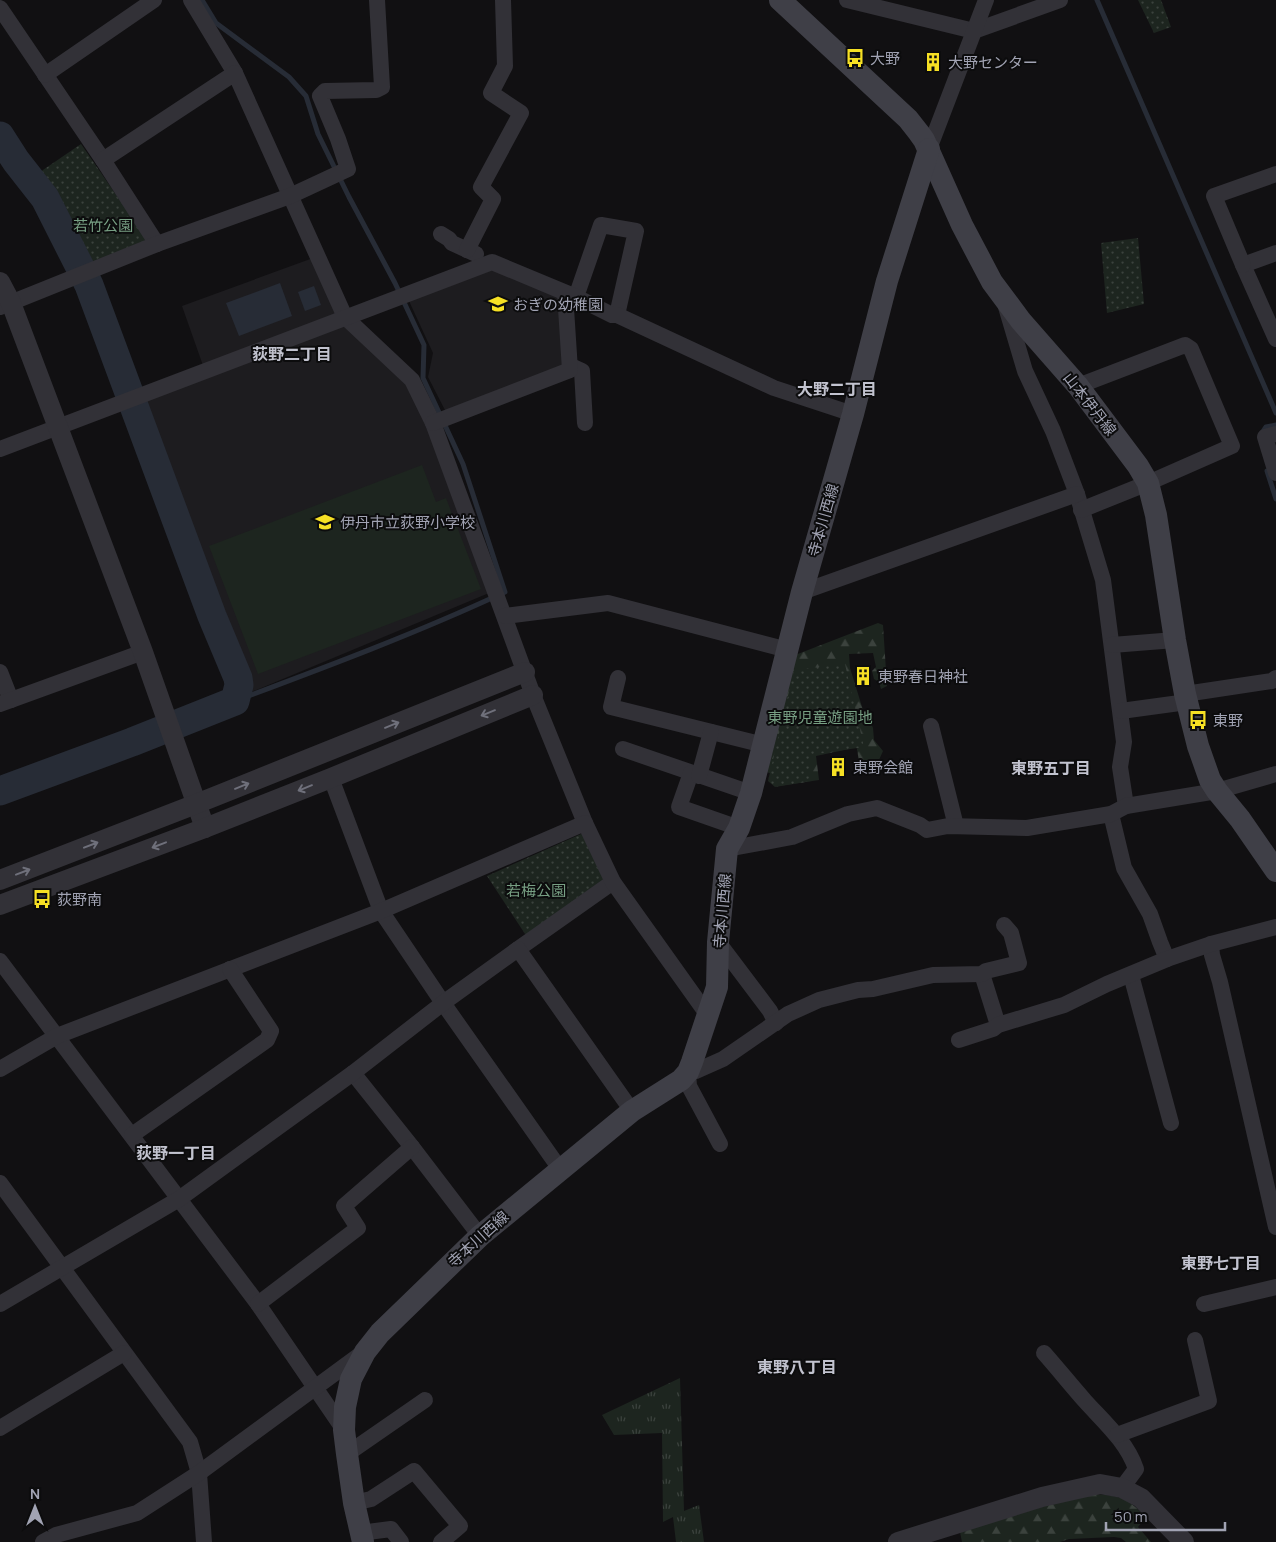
<svg xmlns="http://www.w3.org/2000/svg" width="1276" height="1542" viewBox="0 0 1276 1542" font-family="Manrope,'Noto Sans JP',sans-serif">
<style>
.built{fill:#1d1c1f}
.grass{fill:url(#grass-tufts)}
.forest{fill:url(#forest-firs)}
.park{fill:url(#park-dots)}
.pitch{fill:#1d251f}
.water{fill:#272c36}
.lines{fill:none;stroke-linecap:round;stroke-linejoin:round}
.stream{stroke:#272c36;stroke-width:5}
.river{stroke:#272c36;stroke-width:29}
.minor{stroke:#323137;stroke-width:16}
.tertiary{stroke:#323137;stroke-width:20}
.secondary{stroke:#3f3f47;stroke-width:22}
.oneway{stroke:#6f707b}
.labels{text-anchor:middle;dominant-baseline:central;stroke-width:4;stroke-linejoin:round;paint-order:stroke}
.poi-label{font-size:15px;fill:#a1a3b3;stroke:#0c0c0d;text-anchor:start}
.park-label{font-size:15px;fill:#779f83;stroke:#0c0c0d}
.street-label{font-size:15px;fill:#a1a3b3;stroke:#0c0c0d}
.neighbourhood-label{font-size:16px;font-weight:bold;fill:#c2c3cf;stroke:#0c0c0d}
</style>
<defs>
<pattern id="grass-tufts" width="24" height="20" patternUnits="userSpaceOnUse" patternTransform="scale(1.25)"><rect width="24" height="20" fill="#1d251f"/><path d="M3 7l-1-3M5 7V3M7 7l1-3M15 17l-1-3M17 17v-4M19 17l1-3" fill="none" stroke="#3b423d"/></pattern>
<pattern id="forest-firs" width="22" height="20" patternUnits="userSpaceOnUse" patternTransform="scale(1.25)"><rect width="22" height="20" fill="#1d251f"/><path d="M5 1l3.5 6h-7zM16 11l3.5 6h-7z" fill="#3b423d"/></pattern>
<pattern id="park-dots" width="8" height="8" patternUnits="userSpaceOnUse" patternTransform="scale(1.25)"><rect width="8" height="8" fill="#1d251f"/><path d="M2 2h.1M6 6h.1" fill="none" stroke="#3b423d" stroke-width="1.8" stroke-linecap="round"/></pattern>
</defs>
<rect width="100%" height="100%" fill="#111012"/>
<!-- built -->
<g class="built">
<path d="M 313,258 L 336,308 L 406,381 L 427,424 L 489,593 L 249,693 L 140,402 L 206,374 L 182,306 Z"/>
<path d="M 497,268 L 562,296 L 567,365 L 447,414 L 428,377 L 433,353 L 409,301 Z"/>
</g>
<!-- grass -->
<path class="grass" d="M 680,1378 L 684,1511 L 699,1505 L 704,1542 L 676,1542 L 673,1517 L 663,1522 L 662,1433 L 614,1435 L 602,1415 Z"/>
<!-- forest -->
<g class="forest">
<path d="M 878,623 L 883,625 L 887,686 L 881,689 L 879,682 L 874,679 L 872,671 L 876,667 L 873,653 L 849,654 L 850,668 L 863,710 L 868,716 L 873,728 L 874,740 L 883,751 L 878,762 L 880,768 L 861,772 L 856,744 L 849,749 L 816,756 L 819,780 L 779,786 L 780,776 L 766,772 L 790,657 Z"/>
<path d="M 1095,1494 C 1122,1496 1127,1498 1146,1517 L 1138,1527 L 1151,1542 L 1126,1542 L 1121,1538 L 1114,1537 L 1069,1539 L 1060,1542 L 962,1542 L 960,1532 L 1048,1505 Z"/>
</g>
<!-- park -->
<g class="park">
<path d="M 1138,0 L 1161,0 L 1171,27 L 1154,33 Z"/>
<path d="M 81,144 L 146,238 L 143,244 L 92,264 L 40,172 Z"/>
<path d="M 1138,238 L 1144,304 L 1107,313 L 1101,243 Z"/>
<path d="M 845,664 L 864,747 L 810,755 L 811,781 L 775,787 L 768,781 L 794,670 Z"/>
<path d="M 581,834 L 587,836 L 604,881 L 527,937 L 487,876 Z"/>
</g>
<!-- pitch -->
<path class="pitch" d="M 422,465 L 436,502 L 446,498 L 481,589 L 258,674 L 209,546 Z"/>
<!-- water -->
<g class="water">
<path d="M 280,283 L 292,316 L 239,336 L 226,303 Z"/>
<path d="M 314,286 L 321,305 L 305,311 L 298,292 Z"/>
</g>
<g class="lines">
<!-- stream -->
<g class="stream">
<path d="M 202,0 L 216,23 L 289,77 L 306,96 L 318,134 L 349,197 L 395,283 L 424,345 L 423,378 L 463,464 L 505,592 C 417,633 326,667 235,701"/>
<path d="M 1097,0 L 1276,413"/>
<path d="M 1262,433 L 1266,427 L 1276,425"/>
<path d="M 1267,471 L 1276,499"/>
</g>
<!-- river -->
<path class="river" d="M 0,136 L 16,161 L 45,198 L 89,285 L 212,616 L 238,678 L 239,685 L 235,701 L 132,742 L 0,791"/>
<!-- minor -->
<g class="minor">
<path d="M 191,0 L 235,73"/>
<path d="M 847,0 L 974,31 L 1060,0"/>
<path d="M 0,8 L 103,160"/>
<path d="M 45,75 L 154,0"/>
<path d="M 929,149 L 986,0"/>
<path d="M 441,234 L 449,239 L 452,243 L 476,254"/>
<path d="M 157,244 L 103,160 L 235,73 L 345,317 L 412,380 L 433,423 L 533,695 L 585,823"/>
<path d="M 467,250 L 493,199 L 481,187 L 521,113 L 491,93 L 505,66 L 503,0"/>
<path d="M 1276,253 L 1243,265 L 1276,339"/>
<path d="M 1243,265 L 1214,196 L 1276,174"/>
<path d="M 576,297 L 601,225 L 636,231 L 617,315"/>
<path d="M 0,307 L 157,244 L 290,196 L 348,169 L 338,139 L 320,96 L 325,91 L 376,90 L 382,87 L 377,0"/>
<path d="M 1006,307 L 1025,371 L 1053,431 L 1077,494 L 1103,580 L 1124,742 L 1120,767 L 1126,806"/>
<path d="M 571,366 L 582,371 L 585,423"/>
<path d="M 1078,386 L 1185,345 L 1191,349 L 1232,446 L 1148,483 L 1081,510"/>
<path d="M 433,423 L 570,370 L 565,293"/>
<path d="M 1276,434 L 1265,437 L 1276,473"/>
<path d="M 0,449 L 492,262 L 576,297 L 612,315 L 617,315 L 774,388 L 853,414"/>
<path d="M 802,592 L 1077,494"/>
<path d="M 505,616 L 608,603 L 788,650"/>
<path d="M 1112,645 L 1175,640"/>
<path d="M 0,672 L 11,700"/>
<path d="M 618,678 L 611,707 L 764,745"/>
<path d="M 1185,694 L 1272,681 L 1276,678"/>
<path d="M 0,704 L 143,652"/>
<path d="M 1121,711 L 1187,702"/>
<path d="M 931,726 L 956,826"/>
<path d="M 623,749 L 751,793"/>
<path d="M 691,773 L 679,807 L 739,828"/>
<path d="M 699,776 L 711,732"/>
<path d="M 331,778 L 381,911 L 443,1003 L 560,1169"/>
<path d="M 1111,814 L 1124,868 L 1150,914 L 1160,942 L 1167,959"/>
<path d="M 727,849 L 792,837 L 848,814 L 877,808 L 920,825 L 927,830 L 948,826 L 1027,828 L 1111,814 L 1126,806 L 1217,791 L 1276,774"/>
<path d="M 718,942 L 770,1011 L 776,1023"/>
<path d="M 1211,944 L 1212,955 L 1220,982 L 1276,1227"/>
<path d="M 518,949 L 613,882"/>
<path d="M 0,961 L 258,1304 L 344,1430"/>
<path d="M 982,974 L 998,1025"/>
<path d="M 1131,975 L 1171,1123"/>
<path d="M 959,1040 L 993,1029 L 998,1025 L 1064,1005 L 1107,984 L 1167,959 L 1211,944 L 1276,927"/>
<path d="M 0,1069 L 57,1036 L 381,911 L 585,823 L 613,882 L 707,1014"/>
<path d="M 353,1073 L 412,1147 L 480,1236"/>
<path d="M 132,1135 L 267,1040 L 271,1031 L 230,969"/>
<path d="M 720,1144 L 689,1086 L 688,1072 L 696,1071 L 723,1059 L 788,1014 L 819,1000 L 858,990 L 873,989 L 933,975 L 982,974 L 986,971 L 1019,963 L 1011,933 L 1004,925"/>
<path d="M 0,1183 L 190,1442 L 199,1473 L 204,1542"/>
<path d="M 0,1304 L 179,1199 L 353,1073 L 443,1003 L 518,949 L 632,1111"/>
<path d="M 258,1304 L 358,1228 L 344,1206 L 412,1147"/>
<path d="M 1204,1304 L 1276,1287"/>
<path d="M 1044,1353 C 1058,1369 1071,1385 1085,1401 C 1104,1422 1127,1442 1136,1469 L 1122,1488"/>
<path d="M 0,1428 L 124,1353"/>
<path d="M 1117,1435 L 1209,1401 L 1195,1340"/>
<path d="M 347,1454 L 425,1400"/>
<path d="M 354,1503 L 371,1499 L 414,1471 L 460,1526 L 441,1542"/>
<path d="M 360,1533 L 391,1529 L 401,1542"/>
<path d="M 43,1542 L 56,1535 L 137,1513 L 199,1473 L 361,1354"/>
</g>
<!-- tertiary -->
<g class="tertiary">
<path d="M 0,282 L 11,303 L 143,652 L 205,828"/>
<path d="M 0,880 L 196,804 L 525,672"/>
<path d="M 0,905 L 205,828 L 331,778 L 533,695"/>
<path d="M 898,1542 L 1042,1497 L 1100,1484 L 1122,1488 L 1141,1498 L 1184,1542"/>
</g>
<!-- secondary -->
<g class="secondary">
<path d="M 780,0 L 908,119 L 919,133 L 924,140 L 962,225 L 992,282 L 1021,321 L 1078,386 L 1138,466 L 1148,483 L 1156,515 L 1175,640 L 1185,694 L 1198,746 L 1210,780 L 1217,791 L 1240,819 L 1276,871"/>
<path d="M 363,1542 L 354,1503 L 347,1454 L 344,1430 L 345,1407 L 351,1379 L 365,1352 L 380,1333 L 480,1236 L 632,1111 L 681,1080 L 688,1072 L 692,1062 L 717,987 L 718,942 L 727,849 L 739,828 L 751,793 L 802,592 L 853,414 L 887,281 L 929,149"/>
</g>
</g>
<!-- one-way arrows -->
<defs><path id="oneway-shaft" d="M-6 0H5M1.5-3L5.5 0L1.5 3" fill="none" stroke-width="1.6" stroke-linecap="round" stroke-linejoin="round" transform="scale(1.25)"/></defs>
<g class="oneway">
<use href="#oneway-shaft" transform="translate(488 713) rotate(158)"/>
<use href="#oneway-shaft" transform="translate(392 725) rotate(-22)"/>
<use href="#oneway-shaft" transform="translate(242 786) rotate(-22)"/>
<use href="#oneway-shaft" transform="translate(305 788) rotate(158)"/>
<use href="#oneway-shaft" transform="translate(91 845) rotate(-21)"/>
<use href="#oneway-shaft" transform="translate(159 845) rotate(159)"/>
<use href="#oneway-shaft" transform="translate(23 872) rotate(-21)"/>
</g>
<!-- icons -->
<defs>
<g id="bus-bare" transform="scale(1.5)"><path d="M-5-6H5V4H4V6H2V4H-2V6H-4V4H-5ZM-3.5-4V0h7V-4ZM-3.5 1.2v1.5H-2V1.2ZM2 1.2v1.5H3.5V1.2Z" fill="#f6e024" stroke="#0c0c0d" stroke-width="2.5" paint-order="stroke"/></g>
<g id="building-bare" transform="scale(1.5)"><path d="M-4-6H4V6H1V3H-1V6H-4ZM-2.5-4.3h1.7v1.8h-1.7ZM.8-4.3h1.7v1.8H.8ZM-2.5-1h1.7V.8h-1.7ZM.8-1h1.7V.8H.8Z" fill="#f6e024" stroke="#0c0c0d" stroke-width="2.5" paint-order="stroke"/></g>
<g id="school-bare" transform="scale(1.5)"><path d="M0-5L7-2L0 1L-7-2ZM-4 1L0 2.5L4 1V4Q0 6-4 4Z" fill="#f6e024" stroke="#0c0c0d" stroke-width="2.5" paint-order="stroke"/></g>
</defs>
<g fill-rule="evenodd">
<use href="#bus-bare" x="855" y="58"/>
<use href="#building-bare" x="933" y="62"/>
<use href="#school-bare" x="498" y="304"/>
<use href="#school-bare" x="325" y="522"/>
<use href="#building-bare" x="863" y="676"/>
<use href="#bus-bare" x="1198" y="720"/>
<use href="#building-bare" x="838" y="767"/>
<use href="#bus-bare" x="42" y="899"/>
</g>
<g class="labels">
<!-- poi labels -->
<g class="poi-label">
<text x="870" y="58">大野</text>
<text x="948" y="62">大野センター</text>
<text x="513" y="304">おぎの幼稚園</text>
<text x="340" y="522">伊丹市立荻野小学校</text>
<text x="878" y="676">東野春日神社</text>
<text x="1213" y="720">東野</text>
<text x="853" y="767">東野会館</text>
<text x="57" y="899">荻野南</text>
</g>
<!-- park labels -->
<g class="park-label">
<text x="103" y="225">若竹公園</text>
<text x="820" y="717">東野児童遊園地</text>
<text x="536" y="890">若梅公園</text>
</g>
<!-- street labels -->
<g class="street-label">
<text transform="translate(1090 404) rotate(52)">山本伊丹線</text>
<text transform="translate(823 520) rotate(-74)">寺本川西線</text>
<text transform="translate(722 911) rotate(-85)">寺本川西線</text>
<text transform="translate(478 1239) rotate(-42)">寺本川西線</text>
</g>
<!-- neighbourhood labels -->
<g class="neighbourhood-label">
<text x="292" y="354">荻野二丁目</text>
<text x="837" y="389">大野二丁目</text>
<text x="1051" y="768">東野五丁目</text>
<text x="176" y="1153">荻野一丁目</text>
<text x="1221" y="1263">東野七丁目</text>
<text x="797" y="1367">東野八丁目</text>
</g>
</g>
<!-- north arrow -->
<g transform="translate(35 1507)" stroke="#0c0c0d" stroke-width="4" paint-order="stroke">
<path d="M0-4L9 19L0 12L-9 19Z" fill="#a1a3b3"/>
<text y="-8" font-size="14" font-weight="bold" text-anchor="middle" fill="#a1a3b3">N</text>
</g>
<!-- scale -->
<path d="M1106 1522v8h119v-8" fill="none" stroke="#a1a3b3" stroke-width="2.5"/>
<text x="1114" y="1522" font-size="15" fill="#a1a3b3" stroke="#0c0c0d" stroke-width="4" paint-order="stroke">50 m</text>
</svg>
